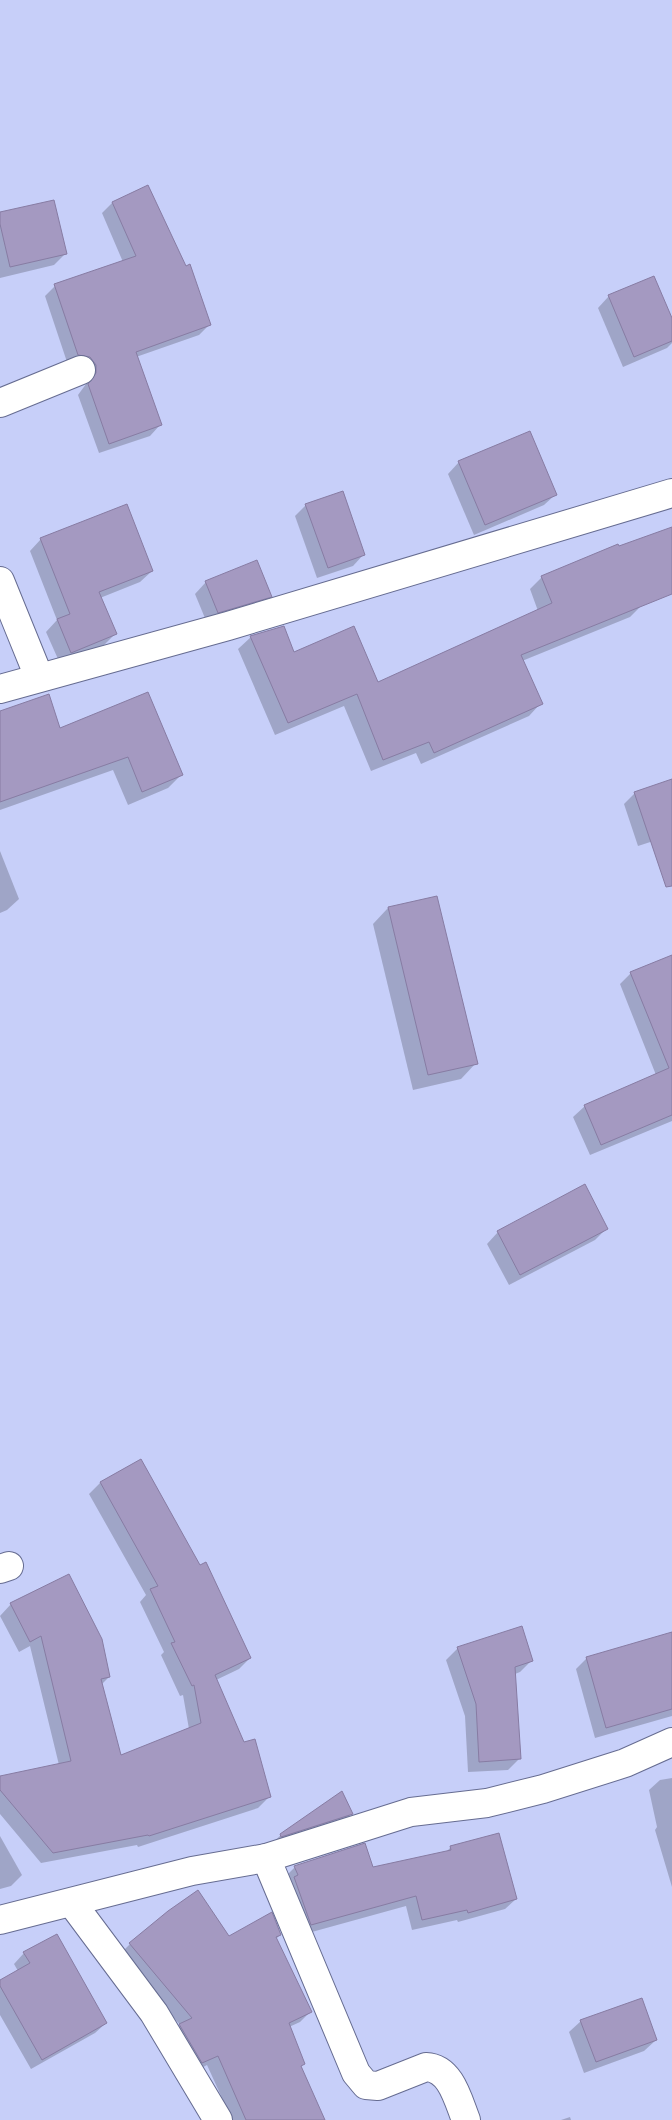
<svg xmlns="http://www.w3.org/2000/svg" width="672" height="2120" viewBox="0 0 672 2120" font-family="Figtree,sans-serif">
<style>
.shadow{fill:#0003}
.building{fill:#a499c1;stroke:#877ca3}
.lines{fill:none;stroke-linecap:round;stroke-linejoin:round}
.street-casing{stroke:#666c91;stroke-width:30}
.street{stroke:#fff;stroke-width:28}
</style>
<rect width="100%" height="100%" fill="#c7cff9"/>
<!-- shadow -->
<g class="shadow">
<path d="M 112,203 L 185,267 L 209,325 L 199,335 L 136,357 L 160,425 L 150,436 L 99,453 L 78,395 L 86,384 L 85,375 L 68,365 L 45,296 L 55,286 L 123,262 L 102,213 Z"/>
<path d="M 0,213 L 65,254 L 54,265 L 0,278 Z"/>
<path d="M 609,296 L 672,321 L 672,343 L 667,348 L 623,367 L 598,308 Z"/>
<path d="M 459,462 L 556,494 L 544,505 L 474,535 L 448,474 Z"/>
<path d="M 306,505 L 364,554 L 353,566 L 317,578 L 295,516 Z"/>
<path d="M 672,529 L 672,593 L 642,605 L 630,617 L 522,661 L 541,703 L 529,716 L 421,764 L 416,753 L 371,771 L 344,706 L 275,735 L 238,649 L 251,637 L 378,684 L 538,611 L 530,589 L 542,577 Z"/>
<path d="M 41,539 L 152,571 L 140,582 L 100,598 L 115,634 L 104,645 L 63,662 L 60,658 L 58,659 L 46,632 L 57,620 L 30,551 Z"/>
<path d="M 206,582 L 270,596 L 259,608 L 207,623 L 195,594 Z"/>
<path d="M 0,712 L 60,730 L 182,774 L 168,788 L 128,805 L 113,770 L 0,810 Z"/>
<path d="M 672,781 L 672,835 L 638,846 L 624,804 L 635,793 Z"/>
<path d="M 0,851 L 19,899 L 7,910 L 0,913 Z"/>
<path d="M 436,897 L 476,1063 L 461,1079 L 413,1090 L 373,924 L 388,908 Z"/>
<path d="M 672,956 L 672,1121 L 590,1155 L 573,1117 L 585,1106 L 656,1075 L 620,984 L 631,973 Z"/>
<path d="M 606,1229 L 595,1240 L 509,1285 L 487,1244 L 498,1232 Z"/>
<path d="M 140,1460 L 250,1658 L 239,1669 L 216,1680 L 243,1744 L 269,1797 L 258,1808 L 138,1847 L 137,1845 L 41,1863 L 0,1814 L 0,1778 L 59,1765 L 30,1646 L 19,1652 L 0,1616 L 11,1604 L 109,1677 L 101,1685 L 120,1757 L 189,1729 L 183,1695 L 180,1696 L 161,1655 L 164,1652 L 140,1602 L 146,1595 L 89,1494 L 100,1483 Z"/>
<path d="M 672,1633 L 672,1716 L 595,1738 L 576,1669 L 587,1658 Z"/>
<path d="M 458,1648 L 531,1661 L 520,1672 L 515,1674 L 519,1759 L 508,1770 L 468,1772 L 465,1716 L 446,1660 Z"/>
<path d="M 672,1778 L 672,1887 L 655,1830 L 657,1827 L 649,1790 L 660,1780 Z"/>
<path d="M 351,1814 L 340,1825 L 269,1846 L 281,1835 Z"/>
<path d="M 0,1836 L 22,1875 L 11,1886 L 0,1889 Z"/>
<path d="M 451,1847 L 516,1899 L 505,1909 L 458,1922 L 457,1920 L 412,1930 L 406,1906 L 301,1935 L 285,1877 L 295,1867 L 372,1869 L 446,1852 Z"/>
<path d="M 280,1935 L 276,1939 L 310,2012 L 300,2022 L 289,2027 L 300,2067 L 324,2120 L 232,2120 L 207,2065 L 192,2073 L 170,2035 L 180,2025 L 120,1954 L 130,1944 Z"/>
<path d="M 24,1953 L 106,2023 L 95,2033 L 31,2069 L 0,2015 L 0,1981 L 18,1971 L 14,1964 Z"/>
<path d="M 581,2021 L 656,2040 L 644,2051 L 584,2073 L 569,2032 Z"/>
<path d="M 570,2117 L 571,2120 L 561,2120 Z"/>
</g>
<!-- building -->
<g class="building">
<path d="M 148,185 L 186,266 L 190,264 L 211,325 L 136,352 L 162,425 L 109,444 L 88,384 L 96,373 L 96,365 L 90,357 L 78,355 L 54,284 L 136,256 L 112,202 Z"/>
<path d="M 54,200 L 67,254 L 10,267 L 0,224 L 0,212 Z"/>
<path d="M 654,276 L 672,318 L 672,341 L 634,357 L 608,295 Z"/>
<path d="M 530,431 L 557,495 L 485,525 L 458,461 Z"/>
<path d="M 343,491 L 365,555 L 328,568 L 305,504 Z"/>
<path d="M 127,504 L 153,571 L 99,592 L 117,634 L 71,653 L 57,619 L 70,614 L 40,538 Z"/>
<path d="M 672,527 L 672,594 L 521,655 L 543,704 L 434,753 L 429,742 L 383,760 L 357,694 L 288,723 L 250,636 L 284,626 L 294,652 L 354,626 L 378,682 L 552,603 L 541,576 L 618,544 L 619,546 Z"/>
<path d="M 257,560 L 272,597 L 218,613 L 205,581 Z"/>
<path d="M 148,692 L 183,775 L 142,792 L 128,757 L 0,802 L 0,711 L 49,694 L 60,728 Z"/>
<path d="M 672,779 L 672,886 L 666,887 L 634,792 Z"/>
<path d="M 437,896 L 478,1064 L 428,1075 L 388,907 Z"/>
<path d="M 672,955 L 672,1115 L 601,1145 L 584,1105 L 669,1068 L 630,972 Z"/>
<path d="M 585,1184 L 608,1229 L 520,1275 L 497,1231 Z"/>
<path d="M 141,1459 L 200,1565 L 206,1562 L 251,1658 L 215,1675 L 244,1742 L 255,1739 L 271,1797 L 149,1836 L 148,1835 L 53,1853 L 0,1790 L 0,1776 L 71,1761 L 41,1636 L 30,1642 L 10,1603 L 69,1574 L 102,1639 L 110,1677 L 101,1679 L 121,1755 L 201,1723 L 194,1685 L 192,1686 L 171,1643 L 175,1642 L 150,1589 L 158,1586 L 100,1482 Z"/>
<path d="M 522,1626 L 533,1661 L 515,1667 L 521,1759 L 479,1762 L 476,1704 L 457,1647 Z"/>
<path d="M 672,1632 L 672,1709 L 606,1728 L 586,1657 Z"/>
<path d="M 342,1791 L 353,1814 L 281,1837 L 280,1834 Z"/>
<path d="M 499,1833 L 517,1899 L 468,1913 L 467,1910 L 422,1920 L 416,1896 L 311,1925 L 294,1877 L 298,1875 L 294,1866 L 365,1843 L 373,1867 L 451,1850 L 450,1846 Z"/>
<path d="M 198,1890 L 229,1936 L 272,1912 L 281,1935 L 276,1937 L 312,2012 L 289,2023 L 305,2064 L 301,2066 L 325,2120 L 246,2120 L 218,2056 L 202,2063 L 179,2024 L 192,2018 L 129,1943 L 168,1911 Z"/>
<path d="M 57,1934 L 107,2023 L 42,2060 L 0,1986 L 0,1980 L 30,1963 L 23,1952 Z"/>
<path d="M 642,1998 L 657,2040 L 596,2062 L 580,2020 Z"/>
</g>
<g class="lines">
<!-- street casing -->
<g class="street-casing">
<g id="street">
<path d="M 0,403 L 81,370"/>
<path d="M 0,581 L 39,677"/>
<path d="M 0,689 L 228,626 L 672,493"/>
<path d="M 0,1569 L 9,1566"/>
<path d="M 266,1858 L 356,2073 L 366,2085 L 378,2086 L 426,2067 C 451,2068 458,2100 466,2120"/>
<path d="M 72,1903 L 154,2013 L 218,2120"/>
<path d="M 0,1920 L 192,1871 L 266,1858 L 411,1812 L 487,1803 L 543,1789 L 625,1763 L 672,1742"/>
</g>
</g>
<!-- street -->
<use href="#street" class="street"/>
</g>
</svg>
